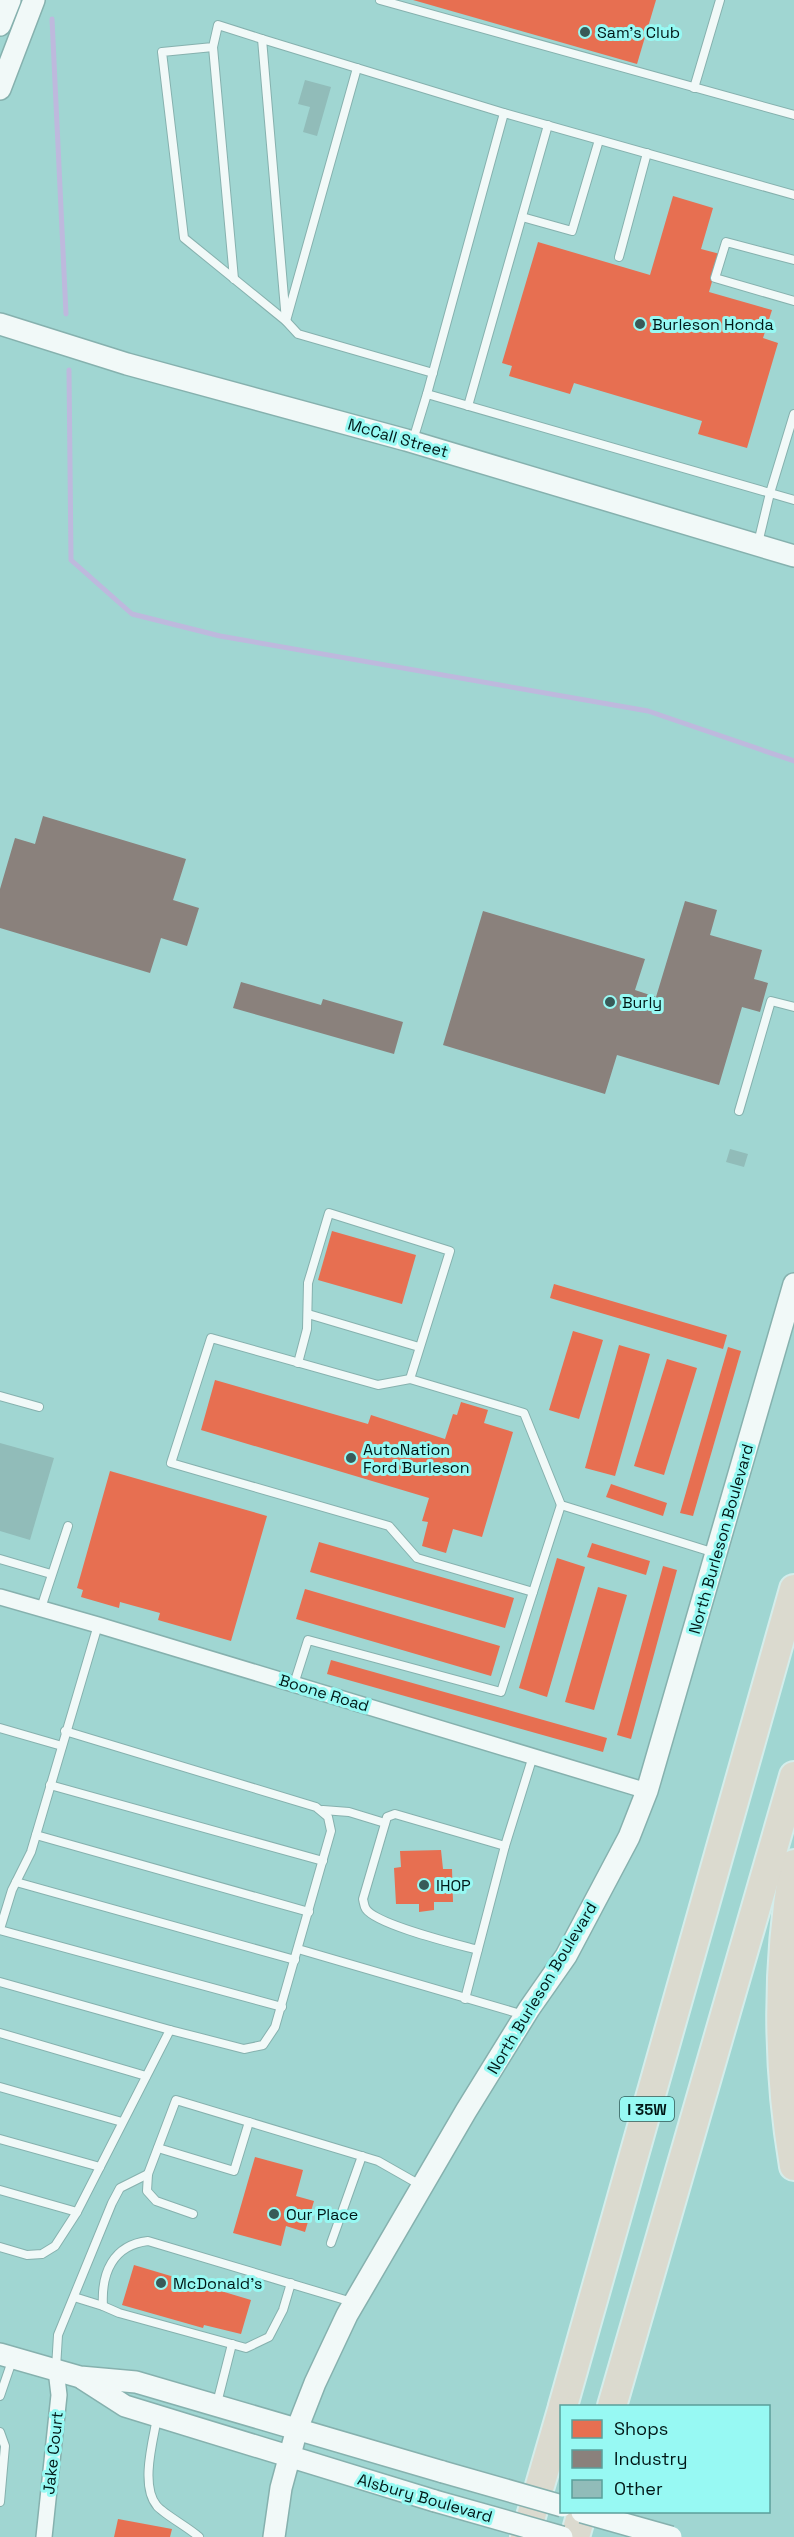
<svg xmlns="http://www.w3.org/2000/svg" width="794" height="2537" viewBox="0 0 794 2537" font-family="'Space Grotesk',sans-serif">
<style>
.shops{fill:#e76f51}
.industry{fill:#8a817c}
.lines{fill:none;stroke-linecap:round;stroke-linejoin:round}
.stream{stroke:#beb9dd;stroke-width:5}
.building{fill:#91bcb9}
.lane-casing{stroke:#86b1ae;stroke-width:10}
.street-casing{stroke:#86b1ae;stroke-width:18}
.secondary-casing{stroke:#86b1ae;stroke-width:24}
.highway-casing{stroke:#d4edeb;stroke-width:32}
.lane{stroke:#f1f9f8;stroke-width:8}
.street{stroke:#f1f9f8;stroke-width:15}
.secondary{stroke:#f1f9f8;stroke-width:21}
.highway{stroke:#dbdacf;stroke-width:28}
.secondary-bridge-casing{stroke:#86b1ae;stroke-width:24;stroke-linecap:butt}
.secondary-bridge{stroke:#f1f9f8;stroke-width:21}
.poi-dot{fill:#385a58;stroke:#97f9f3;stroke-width:2}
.labels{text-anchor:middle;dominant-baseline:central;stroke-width:6;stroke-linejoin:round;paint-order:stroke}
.shield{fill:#97f9f3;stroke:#2d5c59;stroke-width:1.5}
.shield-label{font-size:15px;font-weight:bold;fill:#001817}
.poi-label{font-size:16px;fill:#001817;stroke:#97f9f3;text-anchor:start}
.street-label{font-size:16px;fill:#001817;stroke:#97f9f3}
</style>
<rect width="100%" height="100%" fill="#a0d6d2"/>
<!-- shops -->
<g class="shops">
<path d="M 413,0 L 656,0 L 637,64 Z"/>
<path d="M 673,196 L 713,208 L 701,249 L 720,254 L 709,292 L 772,310 L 763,338 L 778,343 L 747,448 L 698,434 L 702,421 L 574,383 L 570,394 L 509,376 L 512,366 L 502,363 L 538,242 L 650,275 Z"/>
<path d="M 332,1231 L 416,1255 L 402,1304 L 318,1280 Z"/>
<path d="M 554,1284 L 727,1335 L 723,1349 L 550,1298 Z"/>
<path d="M 573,1331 L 603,1340 L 579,1419 L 549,1410 Z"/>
<path d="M 619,1345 L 650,1354 L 615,1476 L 585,1468 Z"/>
<path d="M 728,1347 L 741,1351 L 693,1516 L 680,1513 Z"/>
<path d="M 667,1359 L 697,1368 L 664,1475 L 634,1466 Z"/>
<path d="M 215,1380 L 368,1424 L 371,1415 L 445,1439 L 453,1414 L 457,1415 L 461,1402 L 488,1410 L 484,1423 L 513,1432 L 482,1537 L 453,1529 L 446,1553 L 422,1546 L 428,1522 L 422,1521 L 429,1498 L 201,1430 Z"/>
<path d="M 110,1471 L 267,1516 L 231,1641 L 158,1620 L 160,1613 L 120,1602 L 119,1608 L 81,1597 L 83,1590 L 77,1588 Z"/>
<path d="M 611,1484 L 667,1503 L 663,1516 L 606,1497 Z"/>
<path d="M 319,1542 L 514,1598 L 505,1628 L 310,1572 Z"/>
<path d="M 592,1543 L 650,1561 L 646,1575 L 587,1557 Z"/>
<path d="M 557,1558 L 585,1567 L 547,1697 L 519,1688 Z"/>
<path d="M 663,1566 L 677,1570 L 631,1739 L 617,1735 Z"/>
<path d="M 598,1587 L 627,1595 L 594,1710 L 565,1702 Z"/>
<path d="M 305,1589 L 500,1646 L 491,1676 L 296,1619 Z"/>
<path d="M 331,1660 L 607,1738 L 603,1752 L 327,1674 Z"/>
<path d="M 441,1850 L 443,1869 L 452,1869 L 453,1902 L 434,1902 L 434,1910 L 419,1912 L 419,1904 L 396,1904 L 394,1868 L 401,1867 L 400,1851 Z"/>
<path d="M 255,2157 L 303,2170 L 296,2196 L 314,2201 L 305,2232 L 286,2226 L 281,2246 L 233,2233 Z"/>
<path d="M 134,2265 L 251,2300 L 241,2334 L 204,2325 L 203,2328 L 122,2305 Z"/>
<path d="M 118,2519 L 172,2529 L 170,2537 L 114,2537 Z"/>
</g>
<!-- industry -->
<g class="industry">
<path d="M 43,816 L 186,859 L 173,900 L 199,908 L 187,946 L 161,938 L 150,973 L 0,928 L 0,889 L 15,838 L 35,844 Z"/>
<path d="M 685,901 L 717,910 L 710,935 L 762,950 L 754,979 L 768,983 L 760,1012 L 742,1007 L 719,1085 L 617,1055 L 605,1094 L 443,1045 L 483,911 L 645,959 L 635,990 L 656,997 Z"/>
<path d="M 241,982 L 321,1005 L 323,999 L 403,1022 L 394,1054 L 233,1008 Z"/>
</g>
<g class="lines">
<!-- stream -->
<g class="stream">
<path d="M 52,19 L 66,314"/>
<path d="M 69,370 L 71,560 L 132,614 L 220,636 L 648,711 L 794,761"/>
</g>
</g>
<!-- building -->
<g class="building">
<path d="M 305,80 L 331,87 L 317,136 L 303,132 L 310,107 L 298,104 Z"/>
<path d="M 730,1149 L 748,1154 L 744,1167 L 726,1162 Z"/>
<path d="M 0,1443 L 54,1458 L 30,1540 L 0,1531 Z"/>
</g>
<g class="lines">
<!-- lane casing -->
<g class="lane-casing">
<g id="lane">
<path d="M 380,0 L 794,115"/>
<path d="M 262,39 L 218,25 L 213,47 L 162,52 L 184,238 L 286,321 L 357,68"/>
<path d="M 213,47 L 234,279"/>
<path d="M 694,88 L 720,0"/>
<path d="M 522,217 L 572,231 L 599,140"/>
<path d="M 619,257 L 647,153"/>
<path d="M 794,260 L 726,242 L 715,278 L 794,301"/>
<path d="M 433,373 L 298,334 L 286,321 L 262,39 L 504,113"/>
<path d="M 427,394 L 504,113 L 794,195"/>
<path d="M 468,406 L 548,125"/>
<path d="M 413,440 L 427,394 L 770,493 L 794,414"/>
<path d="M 758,543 L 770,493 L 794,500"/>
<path d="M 739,1111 L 771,1001 L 794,1007"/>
<path d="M 308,1314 L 419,1347"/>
<path d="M 298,1363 L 307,1329 L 308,1283 L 329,1213 L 450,1251 L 410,1379"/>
<path d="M 0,1396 L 39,1407"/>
<path d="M 0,1559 L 51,1574"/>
<path d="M 533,1592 L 561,1505"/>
<path d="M 41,1608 L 68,1526"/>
<path d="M 294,1684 L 308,1640 L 501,1692 L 533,1592 L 417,1558 L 389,1526 L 171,1463 L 211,1338 L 378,1385 L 410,1379 L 524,1413 L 561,1505 L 715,1553"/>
<path d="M 0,1728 L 62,1746"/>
<path d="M 50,1785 L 323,1861"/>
<path d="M 323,1810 L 349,1812 L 385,1823"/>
<path d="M 36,1835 L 309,1912"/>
<path d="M 505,1846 L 533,1756"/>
<path d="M 16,1882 L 295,1960"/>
<path d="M 0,1929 L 12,1890 L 31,1852 L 98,1625"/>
<path d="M 0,1930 L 282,2007"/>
<path d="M 298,1949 L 524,2015"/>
<path d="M 0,1982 L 170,2030"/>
<path d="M 465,1999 L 505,1846 L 395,1814 L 387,1817 L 363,1899 C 364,1903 364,1906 366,1909 C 377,1925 456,1944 478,1950"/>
<path d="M 0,2033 L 146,2076"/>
<path d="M 0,2087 L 122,2122"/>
<path d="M 0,2139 L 100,2167"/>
<path d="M 158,2148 L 234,2171 L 249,2122"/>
<path d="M 0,2190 L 77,2212"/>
<path d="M 193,2214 L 156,2201 L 147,2191 L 148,2174 L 176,2100 L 378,2161 L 422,2186"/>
<path d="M 331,2243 L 362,2156"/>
<path d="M 0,2247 L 27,2255 L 42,2254 L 55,2246 L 77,2212 L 170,2030 L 244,2049 L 263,2045 L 275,2027 L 331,1831 L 328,1817 L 316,1807 L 65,1731"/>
<path d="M 291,2283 L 283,2310 L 269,2337 L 246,2348 L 119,2313 L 103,2306 C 101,2273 113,2245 148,2241 L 352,2302"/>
<path d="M 74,2297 L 103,2306"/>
<path d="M 56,2368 L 58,2335 L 112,2203 L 120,2188 L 148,2174"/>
<path d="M 0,2396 L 13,2358"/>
<path d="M 217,2403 L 232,2344"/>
<path d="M 157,2418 C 153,2441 140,2486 157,2506 C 165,2515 188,2527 199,2537"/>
<path d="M 0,2432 L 5,2446 L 0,2502"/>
</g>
</g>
<!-- street casing -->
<g class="street-casing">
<g id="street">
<path d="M 0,1597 L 98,1625 L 647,1791"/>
<path d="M 44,2537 L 59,2395 L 56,2370"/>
</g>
</g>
<!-- secondary casing -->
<g class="secondary-casing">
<g id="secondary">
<path d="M 0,25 L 10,0"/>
<path d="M 0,89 L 34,0"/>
<path d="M 0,324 L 127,364 L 406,440 L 794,556"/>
<path d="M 0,2354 L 80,2377 L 136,2382 L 443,2472"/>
<path d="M 83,2379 L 125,2406 L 435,2501"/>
<path d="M 274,2537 L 281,2488 L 297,2429 L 315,2383 L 347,2315 L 466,2111 L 529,2009 L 566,1956 L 629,1837 L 647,1791 L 794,1284"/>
</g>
</g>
<!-- highway casing -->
<g class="highway-casing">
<g id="highway">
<path d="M 794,1864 C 777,1964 777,2065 794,2166"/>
<path d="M 563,2406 L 794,1589"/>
<path d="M 612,2406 L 794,1776"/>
<path d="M 525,2537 L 562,2410"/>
<path d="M 575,2537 L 582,2512"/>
</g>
</g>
<!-- lane -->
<use href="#lane" class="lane"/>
<!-- street -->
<use href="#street" class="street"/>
<!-- secondary -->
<use href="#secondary" class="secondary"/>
<!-- highway -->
<use href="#highway" class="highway"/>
<!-- secondary-bridge casing -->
<g class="secondary-bridge-casing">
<g id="secondary-bridge">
<path d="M 443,2472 L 562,2506"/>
<path d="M 435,2501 L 562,2537"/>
<path d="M 582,2512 L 671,2537"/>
</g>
</g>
<!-- secondary-bridge -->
<use href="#secondary-bridge" class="secondary-bridge"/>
</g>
<!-- markers -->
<g class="poi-dot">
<circle cx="585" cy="32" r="6"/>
<circle cx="640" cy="324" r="6"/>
<circle cx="610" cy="1002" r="6"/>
<circle cx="351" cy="1458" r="6"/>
<circle cx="424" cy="1885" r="6"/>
<circle cx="274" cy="2214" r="6"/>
<circle cx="161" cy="2283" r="6"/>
</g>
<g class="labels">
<!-- shield labels -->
<rect class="shield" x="620" y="2097" width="54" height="24" rx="4.5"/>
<g class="shield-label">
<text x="647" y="2109">I 35W</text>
</g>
<!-- poi labels -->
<g class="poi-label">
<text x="597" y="32">Sam's Club</text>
<text x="652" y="324">Burleson Honda</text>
<text x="622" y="1002">Burly</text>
<text x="363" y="1449">AutoNation<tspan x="363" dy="18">Ford Burleson</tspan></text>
<text x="436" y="1885">IHOP</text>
<text x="286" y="2214">Our Place</text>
<text x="173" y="2283">McDonald's</text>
</g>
<!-- street labels -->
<g class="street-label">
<text transform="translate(398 438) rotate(16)">McCall Street</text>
<text transform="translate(721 1539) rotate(-74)">North Burleson Boulevard</text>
<text transform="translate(324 1693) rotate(17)">Boone Road</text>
<text transform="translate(542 1988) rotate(-59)">North Burleson Boulevard</text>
<text transform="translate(53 2453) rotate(-84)">Jake Court</text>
<text transform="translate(425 2498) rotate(16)">Alsbury Boulevard</text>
</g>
</g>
<!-- legend -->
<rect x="560" y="2405" width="210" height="108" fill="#97f9f3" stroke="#5b9f9b" stroke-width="1.5"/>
<rect x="572" y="2420" width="30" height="18" fill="#e76f51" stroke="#5b9f9b" stroke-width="1.5"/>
<text x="614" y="2435" font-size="18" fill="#001817">Shops</text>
<rect x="572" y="2450" width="30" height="18" fill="#8a817c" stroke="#5b9f9b" stroke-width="1.5"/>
<text x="614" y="2465" font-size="18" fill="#001817">Industry</text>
<rect x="572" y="2480" width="30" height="18" fill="#91bcb9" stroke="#5b9f9b" stroke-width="1.5"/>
<text x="614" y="2495" font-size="18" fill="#001817">Other</text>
</svg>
